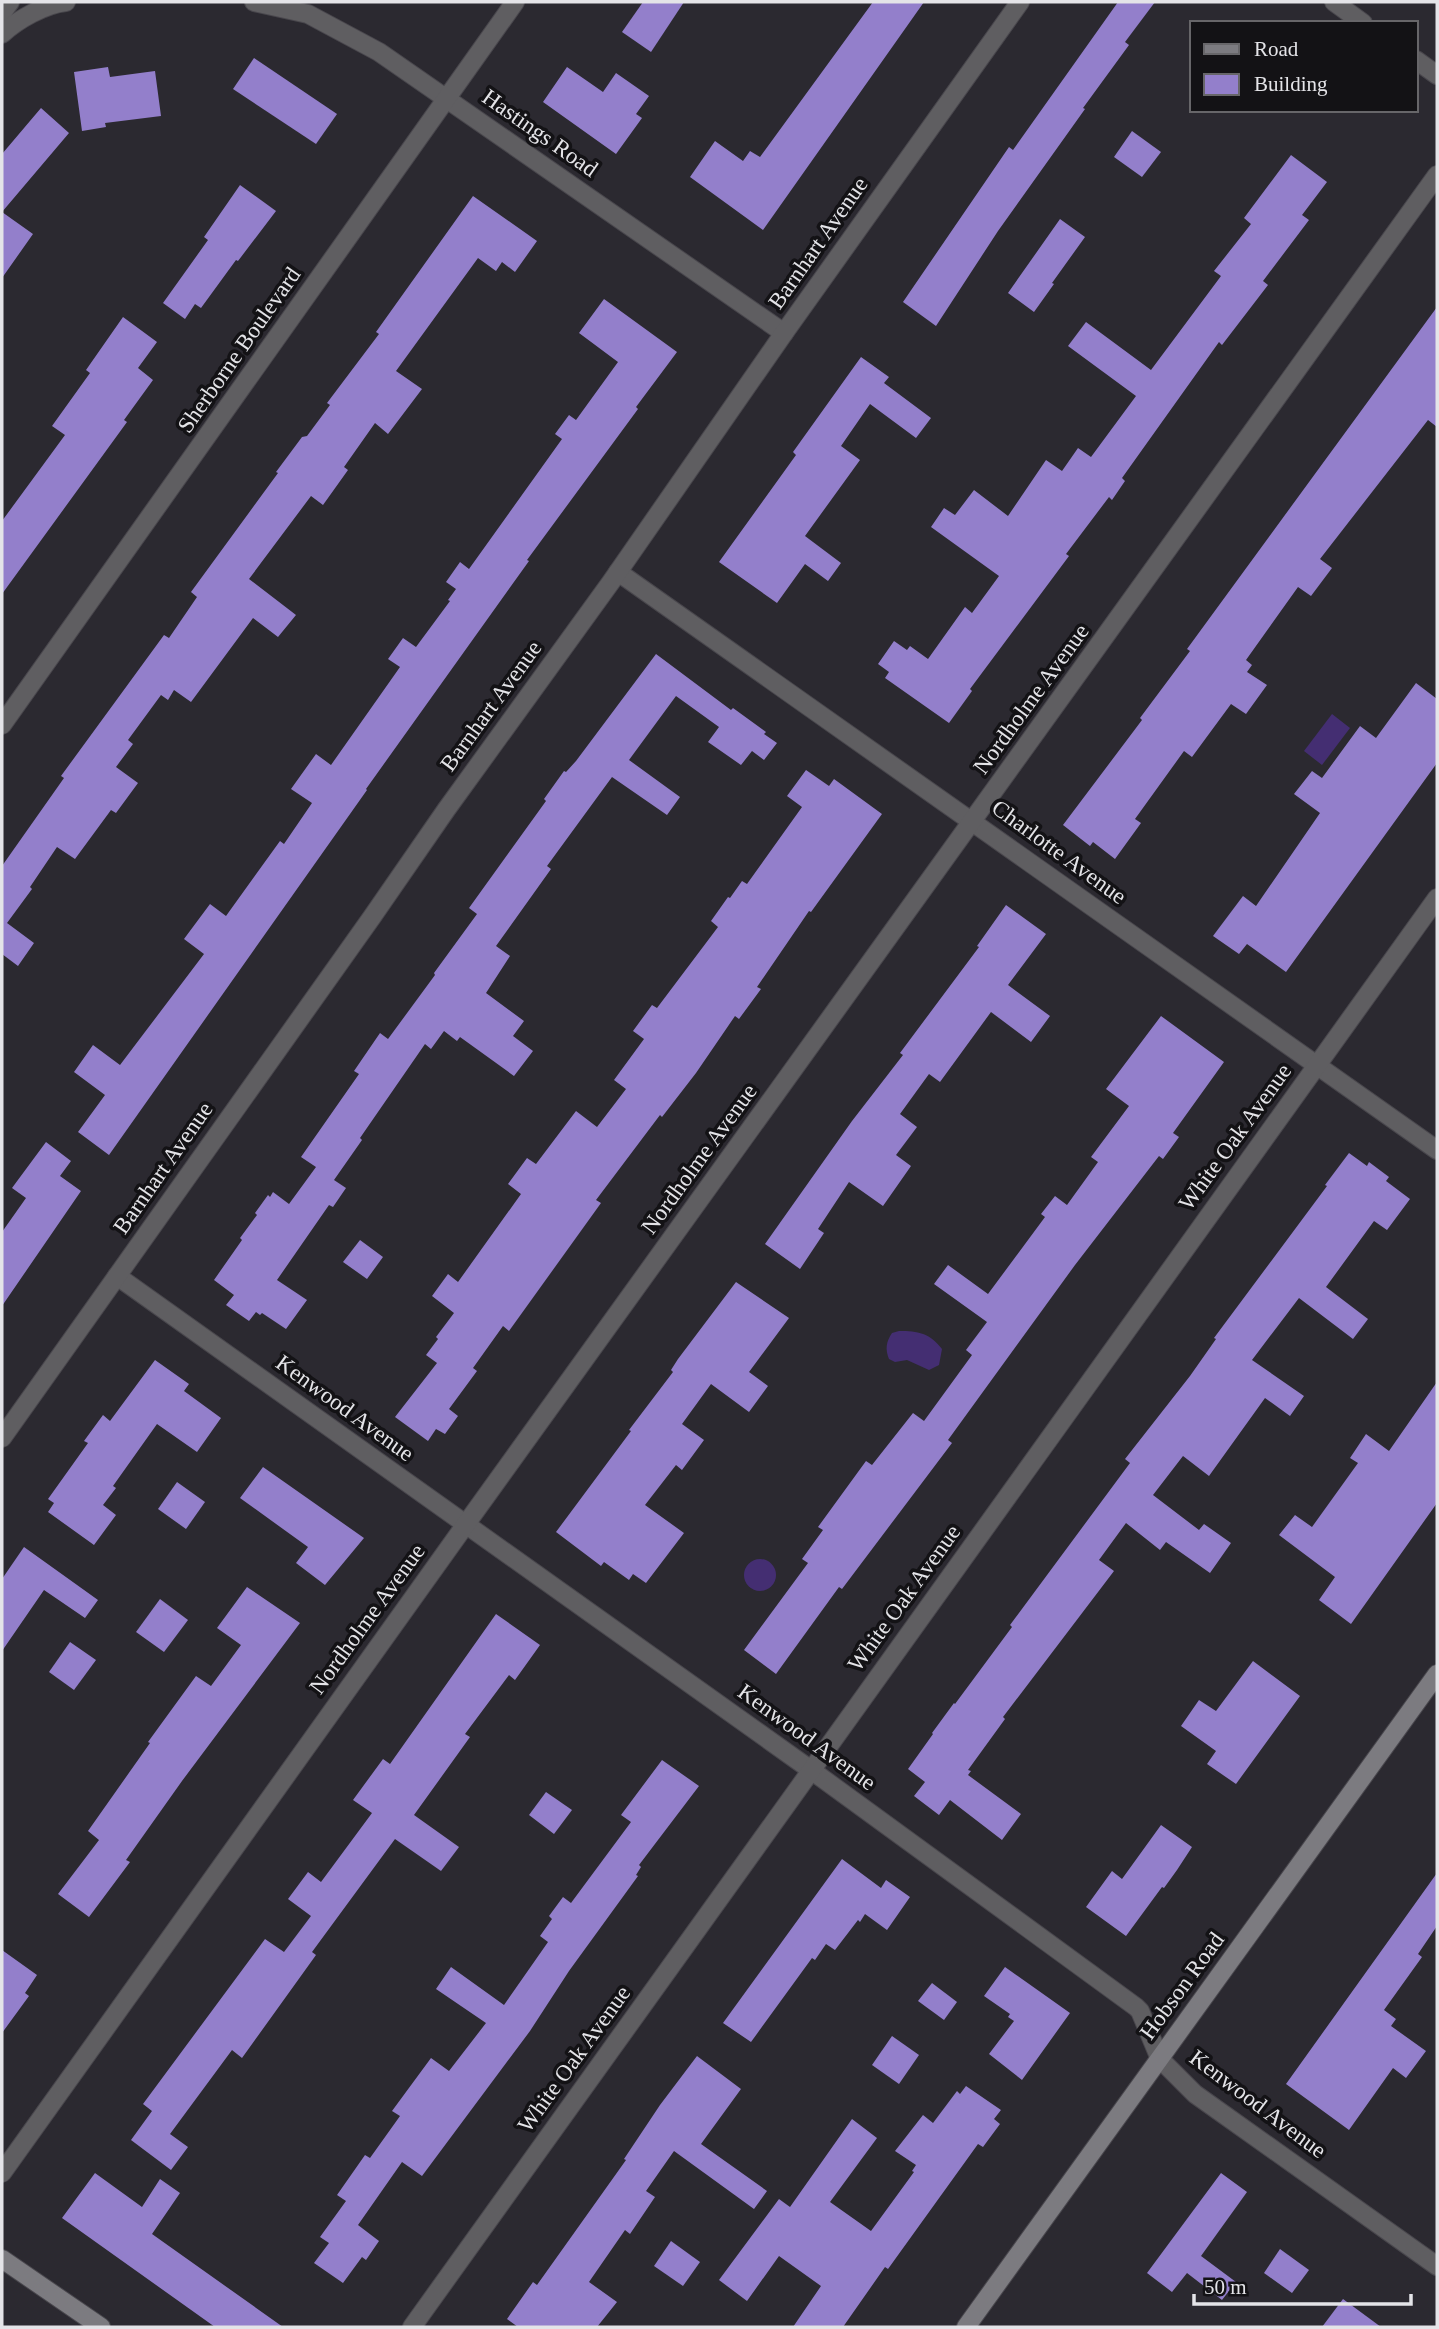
<svg xmlns="http://www.w3.org/2000/svg" width="1439" height="2329" viewBox="0 0 1439 2329" font-family="'Times New Roman',serif">
<style>
.water{fill:#442e72}
.building{fill:#937fcb}
.lines{fill:none;stroke-linecap:round;stroke-linejoin:round}
.street-casing{stroke:#49474d;stroke-width:20}
.secondary-casing{stroke:#49474d;stroke-width:20}
.street{stroke:#5f5e61;stroke-width:18}
.secondary{stroke:#7c7b80;stroke-width:18}
.labels{text-anchor:middle;dominant-baseline:central;stroke-width:7;stroke-linejoin:round;paint-order:stroke}
.street-label{font-size:23px;fill:#e4e4e8;stroke:#131215}
</style>
<rect width="100%" height="100%" fill="#2b2930"/>
<!-- water -->
<g class="water">
<path d="M 1332,714 L 1350,728 L 1322,765 L 1304,751 Z"/>
<path d="M 899,1331 C 918,1331 930,1333 942,1349 L 939,1365 L 929,1370 L 907,1360 L 895,1362 L 889,1359 C 885,1349 886,1342 892,1333 Z"/>
<circle cx="760" cy="1575" r="16"/>
</g>
<!-- building -->
<g class="building">
<path d="M 643,2 L 684,2 L 651,52 L 622,32 Z"/>
<path d="M 873,2 L 924,2 L 763,230 L 690,177 L 715,141 L 743,161 L 750,151 L 760,157 Z"/>
<path d="M 1118,2 L 1155,2 L 1125,42 L 1129,45 L 1083,108 L 1085,109 L 998,231 L 936,326 L 903,302 L 1009,147 L 1013,150 Z"/>
<path d="M 254,58 L 337,114 L 316,144 L 233,89 Z"/>
<path d="M 108,67 L 110,77 L 155,71 L 161,116 L 105,123 L 106,127 L 82,131 L 74,72 Z"/>
<path d="M 567,67 L 603,92 L 616,73 L 649,96 L 636,114 L 642,118 L 616,154 L 543,102 Z"/>
<path d="M 41,108 L 69,133 L 2,212 L 33,234 L 2,278 L 2,154 Z"/>
<path d="M 1132,131 L 1161,152 L 1142,177 L 1114,157 Z"/>
<path d="M 1291,155 L 1327,182 L 1302,215 L 1309,220 L 1263,281 L 1268,285 L 1222,345 L 1219,342 L 1122,478 L 1125,481 L 1112,500 L 1109,497 L 1066,554 L 1069,556 L 970,689 L 972,691 L 949,723 L 885,678 L 889,672 L 878,664 L 894,641 L 907,650 L 910,646 L 928,659 L 965,607 L 972,613 L 999,576 L 931,527 L 944,508 L 955,515 L 974,490 L 1008,516 L 1046,460 L 1062,471 L 1078,448 L 1091,457 L 1136,396 L 1068,346 L 1086,322 L 1151,370 L 1221,276 L 1214,271 L 1251,224 L 1244,218 Z"/>
<path d="M 240,185 L 276,211 L 238,261 L 236,260 L 201,308 L 195,304 L 185,319 L 163,303 L 208,240 L 204,237 Z"/>
<path d="M 473,196 L 537,241 L 515,272 L 502,262 L 496,271 L 478,258 L 396,371 L 422,389 L 388,434 L 375,423 L 344,467 L 348,470 L 323,505 L 311,496 L 249,579 L 296,615 L 278,637 L 253,618 L 191,702 L 174,690 L 168,700 L 161,695 L 128,740 L 133,744 L 116,767 L 138,783 L 116,813 L 111,810 L 75,859 L 57,847 L 30,887 L 32,889 L 7,923 L 34,943 L 18,966 L 2,954 L 2,866 L 64,778 L 61,776 L 164,635 L 169,638 L 197,597 L 191,592 L 278,473 L 276,472 L 302,437 L 307,436 L 330,405 L 327,403 L 379,334 L 376,332 Z"/>
<path d="M 1060,219 L 1085,237 L 1052,283 L 1054,284 L 1034,312 L 1008,293 Z"/>
<path d="M 604,299 L 677,352 L 636,407 L 638,409 L 527,560 L 529,561 L 366,789 L 367,790 L 109,1155 L 78,1132 L 105,1095 L 74,1072 L 93,1045 L 120,1065 L 204,954 L 184,939 L 210,904 L 226,916 L 280,841 L 284,844 L 312,803 L 291,789 L 316,754 L 331,765 L 400,667 L 388,659 L 403,638 L 416,647 L 450,601 L 448,600 L 456,589 L 446,582 L 460,562 L 469,569 L 562,439 L 555,434 L 569,415 L 576,420 L 618,362 L 579,333 Z"/>
<path d="M 1437,307 L 1437,427 L 1428,420 L 1320,559 L 1332,568 L 1311,596 L 1298,587 L 1246,660 L 1252,665 L 1247,672 L 1267,685 L 1246,714 L 1231,704 L 1192,757 L 1184,751 L 1135,819 L 1141,823 L 1115,859 L 1093,842 L 1090,846 L 1063,825 L 1142,720 L 1140,718 L 1190,651 L 1187,649 Z"/>
<path d="M 123,317 L 157,342 L 138,368 L 153,380 L 124,420 L 127,422 L 2,594 L 2,521 L 65,435 L 52,426 L 90,373 L 86,370 Z"/>
<path d="M 861,357 L 889,377 L 884,383 L 931,418 L 916,438 L 870,404 L 841,446 L 860,460 L 805,536 L 841,563 L 828,581 L 805,564 L 777,603 L 719,562 L 796,455 L 793,452 Z"/>
<path d="M 656,654 L 731,710 L 733,708 L 766,732 L 764,734 L 777,743 L 764,760 L 752,751 L 741,765 L 708,742 L 719,727 L 676,696 L 629,760 L 680,797 L 667,815 L 612,777 L 547,866 L 551,869 L 496,946 L 510,956 L 486,993 L 524,1021 L 513,1036 L 533,1051 L 514,1076 L 460,1037 L 457,1041 L 444,1031 L 431,1049 L 425,1044 L 360,1138 L 362,1140 L 334,1180 L 346,1188 L 333,1207 L 329,1205 L 277,1280 L 307,1300 L 286,1329 L 262,1313 L 260,1315 L 256,1312 L 249,1321 L 226,1305 L 234,1295 L 214,1280 L 242,1240 L 240,1238 L 257,1215 L 255,1213 L 268,1195 L 270,1197 L 273,1192 L 289,1204 L 316,1167 L 301,1157 L 359,1074 L 354,1071 L 380,1033 L 388,1039 L 435,975 L 434,973 L 477,914 L 469,908 L 546,801 L 544,799 L 564,771 L 566,772 L 576,761 Z"/>
<path d="M 1416,683 L 1437,699 L 1437,763 L 1286,972 L 1247,944 L 1239,954 L 1213,936 L 1243,896 L 1256,906 L 1320,813 L 1294,794 L 1312,771 L 1322,778 L 1360,726 L 1376,738 Z"/>
<path d="M 806,770 L 829,786 L 834,779 L 882,814 L 811,912 L 809,911 L 757,987 L 761,989 L 739,1019 L 735,1016 L 696,1073 L 662,1117 L 660,1115 L 596,1200 L 601,1203 L 509,1331 L 503,1326 L 473,1368 L 477,1371 L 449,1409 L 458,1416 L 445,1434 L 436,1429 L 428,1441 L 395,1417 L 437,1363 L 426,1355 L 438,1339 L 436,1337 L 454,1313 L 432,1296 L 448,1274 L 458,1282 L 521,1194 L 508,1184 L 527,1158 L 536,1164 L 576,1111 L 597,1127 L 626,1089 L 614,1080 L 644,1039 L 633,1031 L 652,1005 L 657,1008 L 718,927 L 711,921 L 728,897 L 730,898 L 742,881 L 747,884 L 802,807 L 787,796 Z"/>
<path d="M 1006,905 L 1046,934 L 1008,985 L 1050,1016 L 1031,1042 L 991,1012 L 940,1082 L 929,1074 L 900,1114 L 917,1127 L 896,1155 L 911,1166 L 883,1206 L 849,1182 L 818,1229 L 824,1233 L 800,1269 L 765,1244 L 852,1121 L 903,1055 L 900,1053 L 979,947 L 977,946 Z"/>
<path d="M 1161,1016 L 1224,1062 L 1173,1133 L 1179,1137 L 1163,1159 L 1159,1156 L 1075,1265 L 948,1440 L 952,1443 L 842,1589 L 839,1587 L 776,1674 L 744,1650 L 808,1563 L 802,1559 L 823,1530 L 818,1527 L 866,1461 L 872,1465 L 913,1413 L 924,1421 L 972,1355 L 966,1350 L 987,1322 L 934,1284 L 948,1265 L 988,1294 L 1045,1217 L 1041,1214 L 1055,1196 L 1067,1205 L 1098,1162 L 1091,1157 L 1129,1106 L 1106,1089 Z"/>
<path d="M 46,1142 L 71,1161 L 60,1176 L 81,1191 L 2,1306 L 2,1232 L 26,1198 L 12,1188 Z"/>
<path d="M 1349,1153 L 1367,1166 L 1369,1162 L 1389,1177 L 1386,1181 L 1410,1199 L 1387,1230 L 1374,1221 L 1326,1287 L 1368,1319 L 1353,1339 L 1299,1298 L 1252,1360 L 1304,1396 L 1290,1416 L 1265,1398 L 1209,1476 L 1183,1456 L 1153,1495 L 1199,1530 L 1204,1524 L 1231,1543 L 1210,1573 L 1166,1542 L 1160,1550 L 1126,1523 L 1099,1560 L 1114,1571 L 1003,1717 L 1005,1719 L 968,1770 L 971,1771 L 968,1775 L 1021,1814 L 1002,1840 L 950,1800 L 939,1815 L 914,1796 L 925,1782 L 908,1769 L 933,1734 L 932,1733 L 954,1703 L 955,1704 L 1012,1627 L 1010,1625 L 1130,1463 L 1125,1459 L 1190,1376 L 1216,1339 L 1214,1338 L 1327,1186 L 1325,1185 Z"/>
<path d="M 360,1240 L 383,1257 L 367,1279 L 343,1262 Z"/>
<path d="M 736,1282 L 789,1318 L 749,1372 L 768,1386 L 749,1412 L 711,1384 L 682,1424 L 704,1440 L 682,1470 L 676,1465 L 645,1505 L 684,1533 L 646,1583 L 633,1574 L 629,1580 L 604,1562 L 601,1566 L 556,1532 L 631,1431 L 629,1430 L 673,1372 L 671,1370 L 678,1359 Z"/>
<path d="M 155,1360 L 189,1384 L 184,1391 L 221,1418 L 197,1452 L 157,1424 L 113,1486 L 116,1488 L 103,1505 L 116,1515 L 94,1545 L 48,1512 L 54,1503 L 48,1499 L 88,1443 L 84,1441 L 103,1415 L 110,1421 Z"/>
<path d="M 1437,1382 L 1437,1503 L 1351,1624 L 1319,1600 L 1335,1577 L 1279,1535 L 1295,1515 L 1312,1527 L 1358,1463 L 1350,1458 L 1366,1434 L 1389,1451 Z"/>
<path d="M 263,1467 L 364,1538 L 325,1585 L 296,1563 L 308,1547 L 240,1498 Z"/>
<path d="M 177,1482 L 205,1502 L 186,1529 L 158,1509 Z"/>
<path d="M 24,1547 L 98,1600 L 85,1618 L 44,1590 L 2,1651 L 2,1579 Z"/>
<path d="M 247,1587 L 300,1623 L 182,1781 L 126,1860 L 130,1862 L 89,1917 L 58,1894 L 99,1840 L 88,1831 L 150,1743 L 148,1742 L 196,1676 L 211,1686 L 241,1645 L 217,1628 Z"/>
<path d="M 160,1599 L 188,1620 L 164,1652 L 136,1632 Z"/>
<path d="M 496,1614 L 540,1645 L 515,1680 L 509,1675 L 465,1734 L 470,1737 L 414,1815 L 459,1847 L 441,1871 L 395,1839 L 312,1952 L 316,1955 L 242,2058 L 232,2050 L 170,2134 L 188,2147 L 171,2170 L 131,2140 L 152,2111 L 143,2104 L 265,1939 L 284,1952 L 311,1916 L 288,1899 L 308,1872 L 321,1882 L 372,1813 L 353,1800 L 383,1759 L 390,1764 Z"/>
<path d="M 70,1642 L 96,1660 L 74,1690 L 49,1672 Z"/>
<path d="M 1253,1661 L 1300,1696 L 1236,1784 L 1207,1764 L 1216,1751 L 1181,1726 L 1199,1700 L 1216,1711 Z"/>
<path d="M 662,1760 L 699,1786 L 639,1865 L 641,1867 L 636,1875 L 638,1876 L 569,1971 L 530,2031 L 422,2176 L 402,2162 L 358,2225 L 379,2241 L 366,2260 L 362,2257 L 343,2283 L 314,2263 L 329,2243 L 320,2237 L 346,2201 L 337,2195 L 365,2155 L 370,2158 L 400,2116 L 392,2111 L 431,2058 L 449,2071 L 486,2023 L 436,1989 L 451,1967 L 504,2005 L 548,1942 L 540,1936 L 552,1919 L 549,1916 L 563,1897 L 571,1903 L 631,1822 L 621,1815 Z"/>
<path d="M 546,1792 L 572,1810 L 554,1834 L 529,1815 Z"/>
<path d="M 1161,1825 L 1192,1847 L 1177,1870 L 1164,1888 L 1162,1887 L 1126,1936 L 1086,1907 L 1112,1871 L 1122,1879 Z"/>
<path d="M 842,1859 L 881,1888 L 886,1880 L 910,1897 L 887,1930 L 865,1914 L 860,1922 L 858,1920 L 835,1950 L 826,1944 L 815,1960 L 812,1958 L 751,2042 L 723,2023 Z"/>
<path d="M 1437,1873 L 1437,1926 L 1418,1954 L 1422,1957 L 1384,2010 L 1396,2019 L 1391,2026 L 1426,2051 L 1406,2078 L 1393,2068 L 1349,2130 L 1286,2084 Z"/>
<path d="M 2,1950 L 37,1975 L 25,1993 L 29,1996 L 2,2033 Z"/>
<path d="M 1005,1967 L 1070,2013 L 1022,2080 L 989,2054 L 1014,2021 L 1008,2017 L 1010,2014 L 984,1996 Z"/>
<path d="M 932,1983 L 957,2002 L 944,2020 L 918,2001 Z"/>
<path d="M 892,2036 L 919,2055 L 899,2084 L 872,2065 Z"/>
<path d="M 697,2056 L 741,2089 L 701,2144 L 767,2191 L 754,2209 L 674,2151 L 646,2191 L 655,2197 L 630,2234 L 625,2230 L 589,2282 L 617,2302 L 597,2327 L 518,2327 L 507,2319 L 533,2282 L 537,2285 L 626,2160 L 624,2159 L 660,2105 Z"/>
<path d="M 966,2086 L 1001,2110 L 994,2119 L 1000,2124 L 983,2147 L 978,2144 L 888,2269 L 885,2267 L 843,2327 L 793,2327 L 821,2286 L 779,2256 L 747,2301 L 719,2280 L 779,2199 L 790,2207 L 852,2119 L 877,2138 L 830,2202 L 871,2231 L 914,2172 L 912,2171 L 916,2165 L 895,2151 L 923,2115 L 933,2123 L 957,2091 L 960,2094 Z"/>
<path d="M 95,2173 L 142,2207 L 160,2179 L 180,2193 L 152,2234 L 283,2327 L 215,2327 L 62,2218 Z"/>
<path d="M 1221,2173 L 1247,2192 L 1201,2256 L 1236,2282 L 1222,2300 L 1187,2273 L 1172,2292 L 1147,2273 Z"/>
<path d="M 671,2241 L 700,2262 L 683,2286 L 654,2266 Z"/>
<path d="M 1280,2249 L 1309,2270 L 1292,2293 L 1264,2273 Z"/>
<path d="M 1343,2299 L 1381,2327 L 1322,2327 Z"/>
</g>
<g class="lines">
<!-- street casing -->
<g class="street-casing">
<g id="street">
<path d="M 254,2 L 308,14 L 379,52 L 784,333"/>
<path d="M 1334,2 L 1363,23"/>
<path d="M 2,13 L 10,2"/>
<path d="M 2,34 C 17,20 45,4 66,2"/>
<path d="M 1416,60 L 1437,75"/>
<path d="M 618,572 L 1437,1150"/>
<path d="M 2,725 L 515,2"/>
<path d="M 117,1276 L 811,1770 L 1136,2007 L 1140,2011 L 1160,2059 L 1195,2094 L 1437,2266"/>
<path d="M 2,1438 L 372,917 L 446,810 L 611,582 L 784,333 L 1020,2"/>
<path d="M 2,2173 L 466,1524 L 1437,175"/>
<path d="M 412,2327 L 1437,898"/>
</g>
</g>
<!-- secondary casing -->
<g class="secondary-casing">
<g id="secondary">
<path d="M 2,2259 L 101,2327"/>
<path d="M 966,2327 L 1437,1674"/>
</g>
</g>
<!-- street -->
<use href="#street" class="street"/>
<!-- secondary -->
<use href="#secondary" class="secondary"/>
</g>
<g class="labels">
<!-- street labels -->
<g class="street-label">
<text transform="translate(540 133) rotate(35)">Hastings Road</text>
<text transform="translate(818 243) rotate(-55)">Barnhart Avenue</text>
<text transform="translate(239 350) rotate(-55)">Sherborne Boulevard</text>
<text transform="translate(1031 699) rotate(-54)">Nordholme Avenue</text>
<text transform="translate(491 706) rotate(-54)">Barnhart Avenue</text>
<text transform="translate(1059 852) rotate(36)">Charlotte Avenue</text>
<text transform="translate(1235 1137) rotate(-54)">White Oak Avenue</text>
<text transform="translate(699 1159) rotate(-54)">Nordholme Avenue</text>
<text transform="translate(163 1168) rotate(-55)">Barnhart Avenue</text>
<text transform="translate(345 1408) rotate(36)">Kenwood Avenue</text>
<text transform="translate(904 1598) rotate(-54)">White Oak Avenue</text>
<text transform="translate(367 1619) rotate(-54)">Nordholme Avenue</text>
<text transform="translate(807 1737) rotate(36)">Kenwood Avenue</text>
<text transform="translate(1182 1986) rotate(-54)">Hobson Road</text>
<text transform="translate(574 2059) rotate(-54)">White Oak Avenue</text>
<text transform="translate(1258 2104) rotate(37)">Kenwood Avenue</text>
</g>
</g>
<!-- border -->
<rect width="1439" height="2329" fill="none" stroke="#e4e4e8" stroke-width="7"/>
<!-- legend -->
<rect x="1190" y="21" width="228" height="91" fill="#131215" stroke="#676669" stroke-width="2"/>
<rect x="1204" y="44" width="35" height="10" fill="#7c7b80" stroke="#676669" stroke-width="2"/>
<text x="1254" y="56" font-size="21" fill="#e4e4e8">Road</text>
<rect x="1204" y="74" width="35" height="21" fill="#937fcb" stroke="#676669" stroke-width="2"/>
<text x="1254" y="91" font-size="21" fill="#e4e4e8">Building</text>
<!-- scale -->
<path d="M1194 2294v10h217v-10" fill="none" stroke="#e4e4e8" stroke-width="3.5"/>
<text x="1204" y="2294" font-size="21" fill="#e4e4e8" stroke="#131215" stroke-width="5" paint-order="stroke">50 m</text>
</svg>
